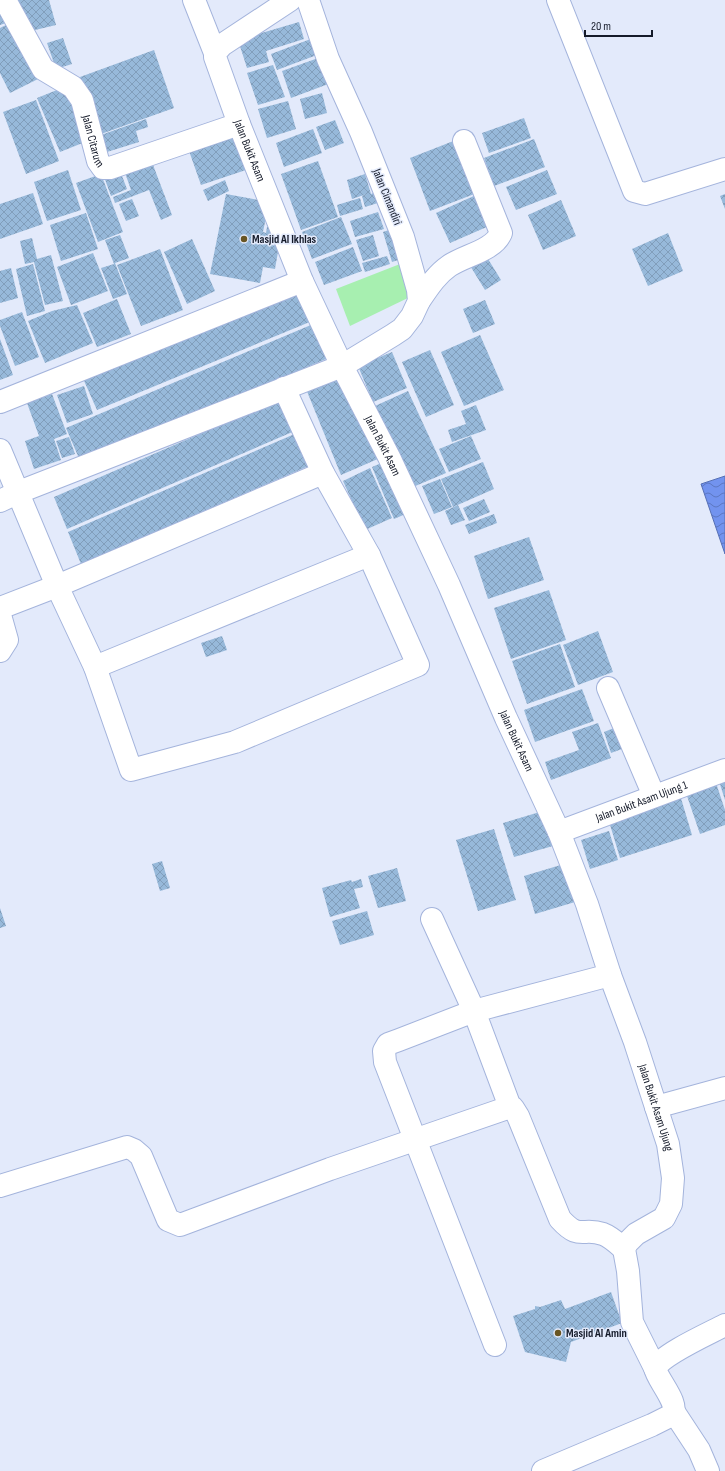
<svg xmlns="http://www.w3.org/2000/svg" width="725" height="1471" viewBox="0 0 725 1471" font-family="'Sofia Sans Condensed',sans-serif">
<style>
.park{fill:#a7efb0}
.water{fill:url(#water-waves);stroke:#566fb4}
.building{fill:url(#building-cross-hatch)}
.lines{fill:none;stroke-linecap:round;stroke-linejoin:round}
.street-casing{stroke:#a4b4dc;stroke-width:24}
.street{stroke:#fff;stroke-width:22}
.poi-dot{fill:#685523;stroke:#e3eafb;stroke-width:1.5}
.labels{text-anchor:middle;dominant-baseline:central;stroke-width:3;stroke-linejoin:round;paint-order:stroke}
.street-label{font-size:12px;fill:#151b2a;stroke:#e3eafb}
.poi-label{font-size:12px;font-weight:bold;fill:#151b2a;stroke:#e3eafb;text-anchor:start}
</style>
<defs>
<pattern id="water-waves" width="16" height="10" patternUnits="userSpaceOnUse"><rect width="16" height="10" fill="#7293ef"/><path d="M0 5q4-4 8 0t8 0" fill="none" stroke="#5c77c2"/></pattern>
<pattern id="building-cross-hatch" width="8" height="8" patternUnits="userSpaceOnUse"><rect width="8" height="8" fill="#97b9da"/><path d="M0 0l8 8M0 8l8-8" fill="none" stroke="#819ebb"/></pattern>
</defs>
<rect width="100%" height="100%" fill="#e3eafb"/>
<!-- park -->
<path class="park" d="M 400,264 L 412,296 L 350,326 L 336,289 Z"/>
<!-- water -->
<path class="water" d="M 725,476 L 725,554 L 701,484 Z"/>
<!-- building -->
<g class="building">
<path d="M 16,0 L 49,0 L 56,25 L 31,31 Z"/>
<path d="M 0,11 L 6,23 L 0,25 Z"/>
<path d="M 14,21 L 42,77 L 10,93 L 0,73 L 0,28 Z"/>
<path d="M 299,22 L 304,39 L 266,51 L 269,62 L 247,68 L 238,40 Z"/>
<path d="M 316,37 L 322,53 L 277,70 L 271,54 Z"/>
<path d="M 63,38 L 72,64 L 56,69 L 47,43 Z"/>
<path d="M 154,50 L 174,108 L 101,134 L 80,77 Z"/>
<path d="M 321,57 L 331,83 L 291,98 L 282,71 Z"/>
<path d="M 273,65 L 285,97 L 258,105 L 247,73 Z"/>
<path d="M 67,86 L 90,140 L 60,152 L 37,98 Z"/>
<path d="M 322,93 L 327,113 L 305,119 L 300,99 Z"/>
<path d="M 36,100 L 59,161 L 26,174 L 3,112 Z"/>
<path d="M 288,101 L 296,129 L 267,138 L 258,109 Z"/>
<path d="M 524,118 L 531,138 L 489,153 L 482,133 Z"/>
<path d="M 146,119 L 148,127 L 136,131 L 139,142 L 107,152 L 101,135 Z"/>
<path d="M 335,120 L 344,143 L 325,150 L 316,127 Z"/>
<path d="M 313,129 L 322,153 L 284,167 L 276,143 Z"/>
<path d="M 233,132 L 246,170 L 201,185 L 188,148 Z"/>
<path d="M 534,139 L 545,167 L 494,186 L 484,158 Z"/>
<path d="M 456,140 L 477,193 L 430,211 L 410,158 Z"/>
<path d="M 150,157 L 172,215 L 161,220 L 149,190 L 115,203 L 113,197 L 131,190 L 123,167 Z"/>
<path d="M 318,161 L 338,217 L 301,230 L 281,174 Z"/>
<path d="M 119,168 L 127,189 L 111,196 L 103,174 Z"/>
<path d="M 68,170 L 81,210 L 47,221 L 34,182 Z"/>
<path d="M 547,170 L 557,194 L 516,210 L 506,187 Z"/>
<path d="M 101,174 L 123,232 L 98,242 L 76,183 Z"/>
<path d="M 365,174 L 371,194 L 378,191 L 381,202 L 365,207 L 362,196 L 367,194 L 352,199 L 347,180 Z"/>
<path d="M 225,180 L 229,191 L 208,201 L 203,190 Z"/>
<path d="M 33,193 L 43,224 L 0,239 L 0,204 Z"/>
<path d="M 226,194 L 269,202 L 263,232 L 266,233 L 267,227 L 274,228 L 271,245 L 279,246 L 275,269 L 263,267 L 260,283 L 210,274 Z"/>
<path d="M 725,194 L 725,209 L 720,196 Z"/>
<path d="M 476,195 L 489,226 L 450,243 L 436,213 Z"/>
<path d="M 360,198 L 363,209 L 340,216 L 337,205 Z"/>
<path d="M 132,199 L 139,216 L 126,221 L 119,204 Z"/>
<path d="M 561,200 L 576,236 L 543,250 L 528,215 Z"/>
<path d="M 378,212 L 384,229 L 355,237 L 350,221 Z"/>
<path d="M 86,213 L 98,249 L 61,261 L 50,225 Z"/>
<path d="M 341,217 L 352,244 L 312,259 L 302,232 Z"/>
<path d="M 392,229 L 401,259 L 392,262 L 383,232 Z"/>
<path d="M 668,233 L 683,271 L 648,286 L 632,249 Z"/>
<path d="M 120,235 L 129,258 L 115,263 L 127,294 L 113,299 L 101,268 L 114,264 L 105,240 Z"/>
<path d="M 373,235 L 379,256 L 363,261 L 356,240 Z"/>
<path d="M 32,238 L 37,259 L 51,255 L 63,301 L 45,305 L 34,262 L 25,264 L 20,241 Z"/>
<path d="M 192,239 L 215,291 L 187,304 L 164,252 Z"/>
<path d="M 353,247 L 362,271 L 324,285 L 315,262 Z"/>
<path d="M 160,249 L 183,310 L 141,326 L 117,265 Z"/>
<path d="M 93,253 L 108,291 L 71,305 L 57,267 Z"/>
<path d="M 485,254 L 501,280 L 485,290 L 469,264 Z"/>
<path d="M 387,256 L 390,264 L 365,272 L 362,263 Z"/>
<path d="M 33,264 L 45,311 L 27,316 L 16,269 Z"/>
<path d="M 11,268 L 18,298 L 0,303 L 0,271 Z"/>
<path d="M 302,282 L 317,319 L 97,410 L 81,374 Z"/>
<path d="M 117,299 L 131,334 L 97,347 L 83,313 Z"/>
<path d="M 485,300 L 495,324 L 473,333 L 463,309 Z"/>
<path d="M 77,305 L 93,343 L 45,363 L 28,321 L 52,311 Z"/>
<path d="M 22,312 L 39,357 L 15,366 L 0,326 L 0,320 Z"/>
<path d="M 318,322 L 333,356 L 81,463 L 66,428 Z"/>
<path d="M 480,335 L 504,390 L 464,406 L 441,352 Z"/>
<path d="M 0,339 L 13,375 L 0,380 Z"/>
<path d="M 430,350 L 454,405 L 426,417 L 402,362 Z"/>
<path d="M 392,352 L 407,388 L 373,402 L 358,366 Z"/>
<path d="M 343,368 L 380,458 L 341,475 L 304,384 Z"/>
<path d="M 84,386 L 93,414 L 67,423 L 57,395 Z"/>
<path d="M 408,391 L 446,473 L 413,487 L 375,406 Z"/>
<path d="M 52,394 L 67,434 L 54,439 L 61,460 L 34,469 L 25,441 L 39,436 L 27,403 Z"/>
<path d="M 283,398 L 297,430 L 67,529 L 54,497 Z"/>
<path d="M 476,405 L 486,430 L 452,442 L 448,430 L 466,424 L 461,411 Z"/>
<path d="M 297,433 L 311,465 L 81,564 L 68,532 Z"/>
<path d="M 471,436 L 481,459 L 449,472 L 439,449 Z"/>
<path d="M 69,437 L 75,454 L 62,458 L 56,441 Z"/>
<path d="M 386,461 L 408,513 L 394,519 L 372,467 Z"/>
<path d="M 483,462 L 494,489 L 453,507 L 441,479 Z"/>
<path d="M 370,468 L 392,518 L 365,530 L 343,481 Z"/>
<path d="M 440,479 L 452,507 L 434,514 L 422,486 Z"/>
<path d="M 484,499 L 490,512 L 469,521 L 463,508 Z"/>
<path d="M 458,505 L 465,520 L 451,525 L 445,511 Z"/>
<path d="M 494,514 L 497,523 L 469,534 L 465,525 Z"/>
<path d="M 529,537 L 544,580 L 488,599 L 474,556 Z"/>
<path d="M 549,590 L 566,640 L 511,659 L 494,608 Z"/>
<path d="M 598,631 L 613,672 L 578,685 L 563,645 Z"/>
<path d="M 222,636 L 227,650 L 206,657 L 201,643 Z"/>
<path d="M 560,644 L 575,687 L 527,704 L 512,661 Z"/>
<path d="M 582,689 L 594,721 L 535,742 L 524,710 Z"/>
<path d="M 598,723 L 611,758 L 551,780 L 545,762 L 579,750 L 572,732 Z"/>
<path d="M 614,728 L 622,749 L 611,753 L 604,732 Z"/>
<path d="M 725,773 L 725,800 L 717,775 Z"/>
<path d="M 716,783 L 725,810 L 725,825 L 700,834 L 686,793 Z"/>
<path d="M 680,795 L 692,835 L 620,858 L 608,818 Z"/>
<path d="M 543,811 L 553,846 L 514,857 L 503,823 Z"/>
<path d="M 494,829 L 516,900 L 478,911 L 456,840 Z"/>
<path d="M 609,831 L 618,860 L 590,869 L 581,840 Z"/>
<path d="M 162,861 L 170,888 L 160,891 L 152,864 Z"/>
<path d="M 564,864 L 575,902 L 535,914 L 524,876 Z"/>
<path d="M 397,868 L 406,901 L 378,908 L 368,876 Z"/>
<path d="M 361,879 L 363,887 L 354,889 L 360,908 L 330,917 L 322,888 L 351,880 L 352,882 Z"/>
<path d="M 0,908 L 6,926 L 0,928 Z"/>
<path d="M 367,911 L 374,935 L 340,945 L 332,921 Z"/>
<path d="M 611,1292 L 622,1323 L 571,1342 L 566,1362 L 525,1352 L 513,1316 L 535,1309 L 535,1306 L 540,1307 L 561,1300 L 565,1309 Z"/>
</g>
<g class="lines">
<!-- street casing -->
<g class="street-casing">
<g id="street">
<path id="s1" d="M 5,0 L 43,69 L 73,87 L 82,100 L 98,161 L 103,168 L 110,168 L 239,124"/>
<path d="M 194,0 L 215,53"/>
<path id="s2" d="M 290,0 L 222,45 L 215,53 L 215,57 L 239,124 L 302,281 L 342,366 L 389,457 L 449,585 L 506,718 L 559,832 L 587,904 L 610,975 L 635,1042 L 668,1144 L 673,1178 L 671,1204 L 664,1218 L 636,1234 L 627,1243 L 624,1249 L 628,1271 L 632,1322 L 655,1368"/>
<path d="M 558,0 L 634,191 L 645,194 L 725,169"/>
<path d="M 419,301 C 428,288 436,275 449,266 C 465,255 493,251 501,233 L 464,141"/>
<path d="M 0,402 L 302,281"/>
<path d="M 0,450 L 57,586 L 95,667 L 131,770 L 235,742 L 418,665 L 369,555 L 323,473 L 284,388"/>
<path d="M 0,501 L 19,492 L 342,366 L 393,335 L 402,329 L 412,316 L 419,301 L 418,290 L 403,237 L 361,132 L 328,59 L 308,0"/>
<path d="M 0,608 L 57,586 L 323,473"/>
<path d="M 0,615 L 7,640 L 0,651"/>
<path d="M 95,667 L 369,555"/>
<path d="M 608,688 L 654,796"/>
<path id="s3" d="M 559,832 L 725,770"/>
<path d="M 432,919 L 474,1011 L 510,1107"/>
<path d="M 656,1107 L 725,1088"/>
<path d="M 0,1186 L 127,1147 L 134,1150 L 141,1156 L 168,1220 L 180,1225 L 330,1169 L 510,1107 L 513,1108 L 518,1116 L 560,1219 C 580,1241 582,1227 603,1234 C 611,1237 617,1243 624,1249"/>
<path d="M 495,1345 L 385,1062 L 384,1051 L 388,1044 L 399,1040 L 474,1011 L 610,975"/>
<path d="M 674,1412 L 699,1450 L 708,1471"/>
<path d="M 543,1471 L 652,1425 L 672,1415 C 680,1403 657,1380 655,1368 C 663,1354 708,1334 725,1325"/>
</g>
</g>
<!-- street -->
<use href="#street" class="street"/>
</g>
<!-- markers -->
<g class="poi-dot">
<circle cx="244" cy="239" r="4"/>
<circle cx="558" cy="1333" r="4"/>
</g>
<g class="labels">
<!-- street labels -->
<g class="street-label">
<text stroke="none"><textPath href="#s1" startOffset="172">Jalan Citarum</textPath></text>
<text stroke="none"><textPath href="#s2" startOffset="196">Jalan Bukit Asam</textPath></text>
<text transform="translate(387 197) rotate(68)">Jalan Cimandiri</text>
<text stroke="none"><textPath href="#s2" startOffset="520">Jalan Bukit Asam</textPath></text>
<text stroke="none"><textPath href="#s2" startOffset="844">Jalan Bukit Asam</textPath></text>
<text stroke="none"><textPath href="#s3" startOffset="88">Jalan Bukit Asam Ujung 1</textPath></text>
<text stroke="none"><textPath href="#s2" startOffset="1237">Jalan Bukit Asam Ujung</textPath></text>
</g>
<!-- poi labels -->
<g class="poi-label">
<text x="252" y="239">Masjid Al Ikhlas</text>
<text x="566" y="1333">Masjid Al Amin</text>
</g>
</g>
<!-- scale -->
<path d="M585 30v6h67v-6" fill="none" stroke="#151b2a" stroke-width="2"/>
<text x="591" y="30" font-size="12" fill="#151b2a" stroke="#e3eafb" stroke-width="3" paint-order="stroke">20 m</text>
</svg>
